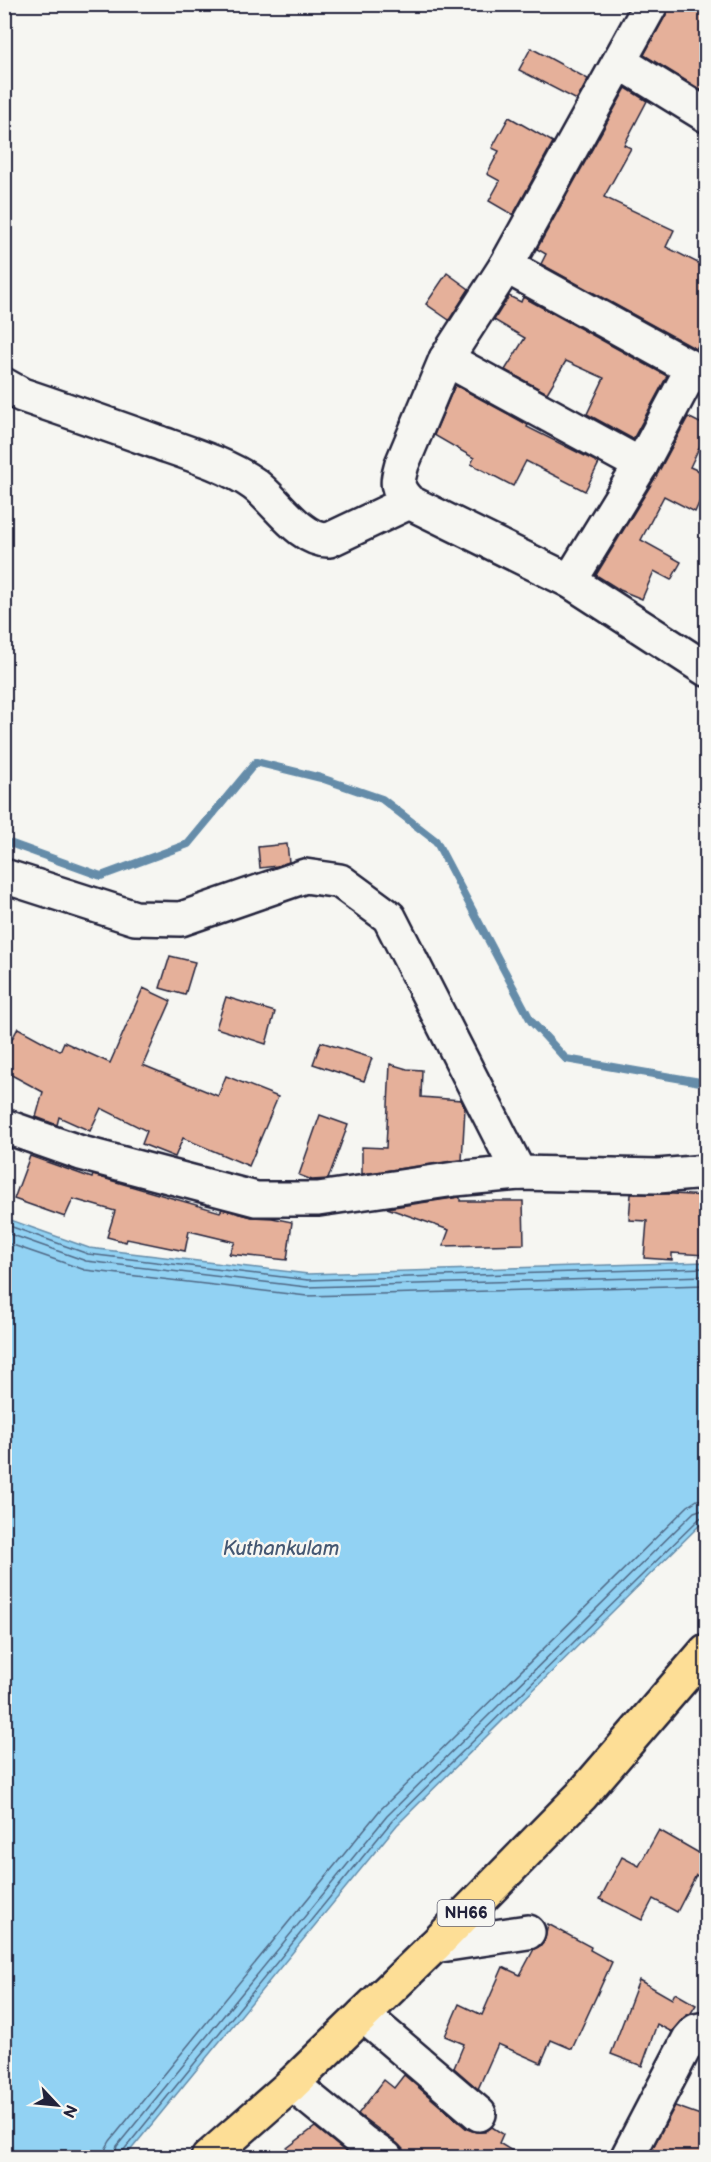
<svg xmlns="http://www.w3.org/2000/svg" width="711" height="2162" viewBox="0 0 711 2162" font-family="'Balsamiq Sans',sans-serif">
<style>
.water{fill:#92d2f3;stroke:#658ca9;stroke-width:1.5}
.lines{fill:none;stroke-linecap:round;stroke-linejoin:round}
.shore{stroke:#4f6885;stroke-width:1.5}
.stream{stroke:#658ca9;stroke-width:8}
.building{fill:#e5b09a;stroke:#22223b;stroke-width:1.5}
.minor-casing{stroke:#22223b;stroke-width:38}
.highway-casing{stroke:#22223b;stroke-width:38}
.minor{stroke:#f6f6f2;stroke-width:33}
.highway{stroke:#fdde96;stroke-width:33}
.labels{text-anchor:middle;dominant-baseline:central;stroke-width:5;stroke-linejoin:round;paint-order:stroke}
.shield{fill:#f6f6f2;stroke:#626272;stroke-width:1.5}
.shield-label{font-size:16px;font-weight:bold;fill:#22223b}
.water-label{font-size:20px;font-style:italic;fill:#445772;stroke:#f6f6f2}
</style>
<rect width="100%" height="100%" fill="#f6f6f2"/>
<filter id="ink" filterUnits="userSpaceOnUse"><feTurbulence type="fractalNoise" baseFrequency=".0167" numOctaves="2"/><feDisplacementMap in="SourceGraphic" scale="12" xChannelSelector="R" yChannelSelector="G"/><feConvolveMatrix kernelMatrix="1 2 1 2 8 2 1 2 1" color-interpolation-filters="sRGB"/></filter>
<g filter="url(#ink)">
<!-- water -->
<path class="water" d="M 5,1218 L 89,1248 L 308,1274 L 706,1262 L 706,1519 L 397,1825 L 125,2157 L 5,2157 Z"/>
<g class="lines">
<!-- shore -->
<g class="shore">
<path d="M 4,1224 L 88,1254 L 308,1280 L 706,1268"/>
<path d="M 4,1232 L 86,1261 L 307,1287 L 706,1276"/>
<path d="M 4,1242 L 85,1270 L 307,1296 L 706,1285"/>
<path d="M 105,2158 L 106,2148 L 110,2141 L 380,1810 L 688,1506 L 697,1500 L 706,1499"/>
<path d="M 114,2158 L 117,2146 L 387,1816 L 694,1512 L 706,1508"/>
<path d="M 121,2158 L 123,2151 L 392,1821 L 700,1518 L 706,1516"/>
</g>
<!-- stream -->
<path class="stream" d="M 4,841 L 101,876 L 188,844 L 256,762 L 321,778 L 382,799 L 436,841 L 531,1021 L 566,1059 L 706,1083"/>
</g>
<!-- building -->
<g class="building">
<path d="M 670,4 L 690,4 L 706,15 L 706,93 L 644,55 L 667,13 Z"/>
<path d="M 531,48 L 588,79 L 577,100 L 519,70 Z"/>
<path d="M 626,88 L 647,101 L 624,145 L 631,148 L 604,197 L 674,230 L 666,247 L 706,267 L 706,330 L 696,349 L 541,264 L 546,254 L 537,249 Z"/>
<path d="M 509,117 L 553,142 L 513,215 L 489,201 L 500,181 L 487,174 L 499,151 L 492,148 Z"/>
<path d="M 447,273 L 469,289 L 449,320 L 426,304 Z"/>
<path d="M 509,296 L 521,302 L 523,297 L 667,376 L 633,439 L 587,414 L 604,378 L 566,361 L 547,393 L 505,370 L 525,338 L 494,320 Z"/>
<path d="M 455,385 L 528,425 L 527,427 L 599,463 L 585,491 L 526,461 L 513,486 L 471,464 L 474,458 L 434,435 Z"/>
<path d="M 688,417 L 706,426 L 706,433 L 690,467 L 706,474 L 706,487 L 695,512 L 664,496 L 641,540 L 681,562 L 671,580 L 654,571 L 642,599 L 620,590 L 596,575 L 657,475 Z"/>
<path d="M 287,844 L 289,862 L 277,866 L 260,868 L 258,847 Z"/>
<path d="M 170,956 L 195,962 L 185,995 L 160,988 Z"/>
<path d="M 143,988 L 171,1001 L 143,1065 L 218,1096 L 226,1076 L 278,1097 L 249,1166 L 183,1138 L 175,1157 L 142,1144 L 147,1131 L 101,1108 L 90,1131 L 59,1117 L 57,1125 L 36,1117 L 43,1092 L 4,1071 L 4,1054 L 18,1028 L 60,1051 L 64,1042 L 110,1063 Z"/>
<path d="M 226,997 L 275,1012 L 266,1044 L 216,1028 Z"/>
<path d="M 321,1042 L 372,1058 L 364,1081 L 313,1064 Z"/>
<path d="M 390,1064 L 407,1069 L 422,1070 L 421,1097 L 461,1100 L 465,1108 L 462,1160 L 362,1174 L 362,1147 L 386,1148 Z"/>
<path d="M 320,1115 L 348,1125 L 328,1179 L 312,1180 L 299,1175 Z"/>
<path d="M 30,1156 L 92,1178 L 93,1175 L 113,1181 L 220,1212 L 222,1209 L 252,1217 L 272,1218 L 292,1222 L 287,1260 L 229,1254 L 235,1242 L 189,1231 L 185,1251 L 127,1239 L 126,1242 L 107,1237 L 115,1211 L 73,1199 L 65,1217 L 14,1199 Z"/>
<path d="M 631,1194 L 673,1194 L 706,1196 L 706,1255 L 672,1253 L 672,1260 L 644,1258 L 647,1221 L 629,1220 Z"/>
<path d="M 460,1197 L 460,1201 L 523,1201 L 524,1244 L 443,1246 L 449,1230 L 387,1208 Z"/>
<path d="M 659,1830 L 706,1857 L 706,1881 L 696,1875 L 677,1912 L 653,1899 L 642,1920 L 600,1899 L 622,1857 L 639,1866 Z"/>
<path d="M 548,1924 L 591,1947 L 590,1950 L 612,1962 L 572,2049 L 551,2040 L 541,2063 L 498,2044 L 478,2089 L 454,2068 L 464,2044 L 445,2036 L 459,2004 L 482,2015 L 503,1967 L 520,1975 L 534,1949 L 540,1946 L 545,1939 Z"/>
<path d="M 639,1980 L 672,1999 L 675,1993 L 696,2005 L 691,2013 L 682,2019 L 672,2032 L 657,2024 L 642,2066 L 611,2054 Z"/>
<path d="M 404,2075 L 467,2129 L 476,2132 L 485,2132 L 492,2127 L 503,2134 L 499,2143 L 522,2157 L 404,2157 L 403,2149 L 397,2143 L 358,2114 L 384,2080 L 394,2088 Z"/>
<path d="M 675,2106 L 706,2117 L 706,2157 L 648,2157 Z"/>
<path d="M 315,2127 L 352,2157 L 275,2157 Z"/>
</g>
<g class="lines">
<!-- minor casing -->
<g class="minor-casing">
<g id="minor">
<path d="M 651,4 L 506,266 L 446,359 L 402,464 C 397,483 395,487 409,502 L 570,581 L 706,669"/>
<path d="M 620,62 L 706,115"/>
<path d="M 506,266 L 706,376"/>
<path d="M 446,359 L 641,465"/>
<path d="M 4,385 L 22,395 C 67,410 112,426 157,442 C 188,453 227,465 254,484 C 275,499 301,542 329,540 L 409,502"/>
<path d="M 570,581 L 641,465 L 692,369"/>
<path d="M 4,876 L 135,918 L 181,919 L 305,876 L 340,881 L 389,917 L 519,1173"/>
<path d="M 4,1126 L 81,1153 L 256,1199 L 318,1199 L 455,1179 L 519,1173 L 658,1176 L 706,1172"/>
<path d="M 434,1946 L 528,1932"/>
<path d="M 363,2015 L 479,2114"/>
<path d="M 292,2084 L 364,2143 L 386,2158"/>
<path d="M 627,2158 L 689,2039 L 696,2031 L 706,2029"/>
</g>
</g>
<!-- highway casing -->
<g class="highway-casing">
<path id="highway" d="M 208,2158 L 292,2084 L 434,1946 L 581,1796 L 706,1651"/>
</g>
<!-- minor -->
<use href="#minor" class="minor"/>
<!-- highway -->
<use href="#highway" class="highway"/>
</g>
</g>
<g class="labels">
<!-- shield labels -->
<rect class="shield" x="437.5" y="1900" width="57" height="26" rx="4.5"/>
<g class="shield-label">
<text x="466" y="1913">NH66</text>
</g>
<!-- water labels -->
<g class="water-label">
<text x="281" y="1549">Kuthankulam</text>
</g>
</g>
<!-- margin -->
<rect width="711" height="2162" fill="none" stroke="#f6f6f2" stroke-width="24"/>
<rect x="12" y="12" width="687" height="2138" fill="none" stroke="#22223b" stroke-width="2" filter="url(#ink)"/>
<!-- north arrow -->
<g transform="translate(57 2105) rotate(116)" stroke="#f6f6f2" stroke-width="4.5" paint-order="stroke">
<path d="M0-4.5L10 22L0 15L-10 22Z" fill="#22223b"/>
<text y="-9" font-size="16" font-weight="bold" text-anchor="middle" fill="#22223b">N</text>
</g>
</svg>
